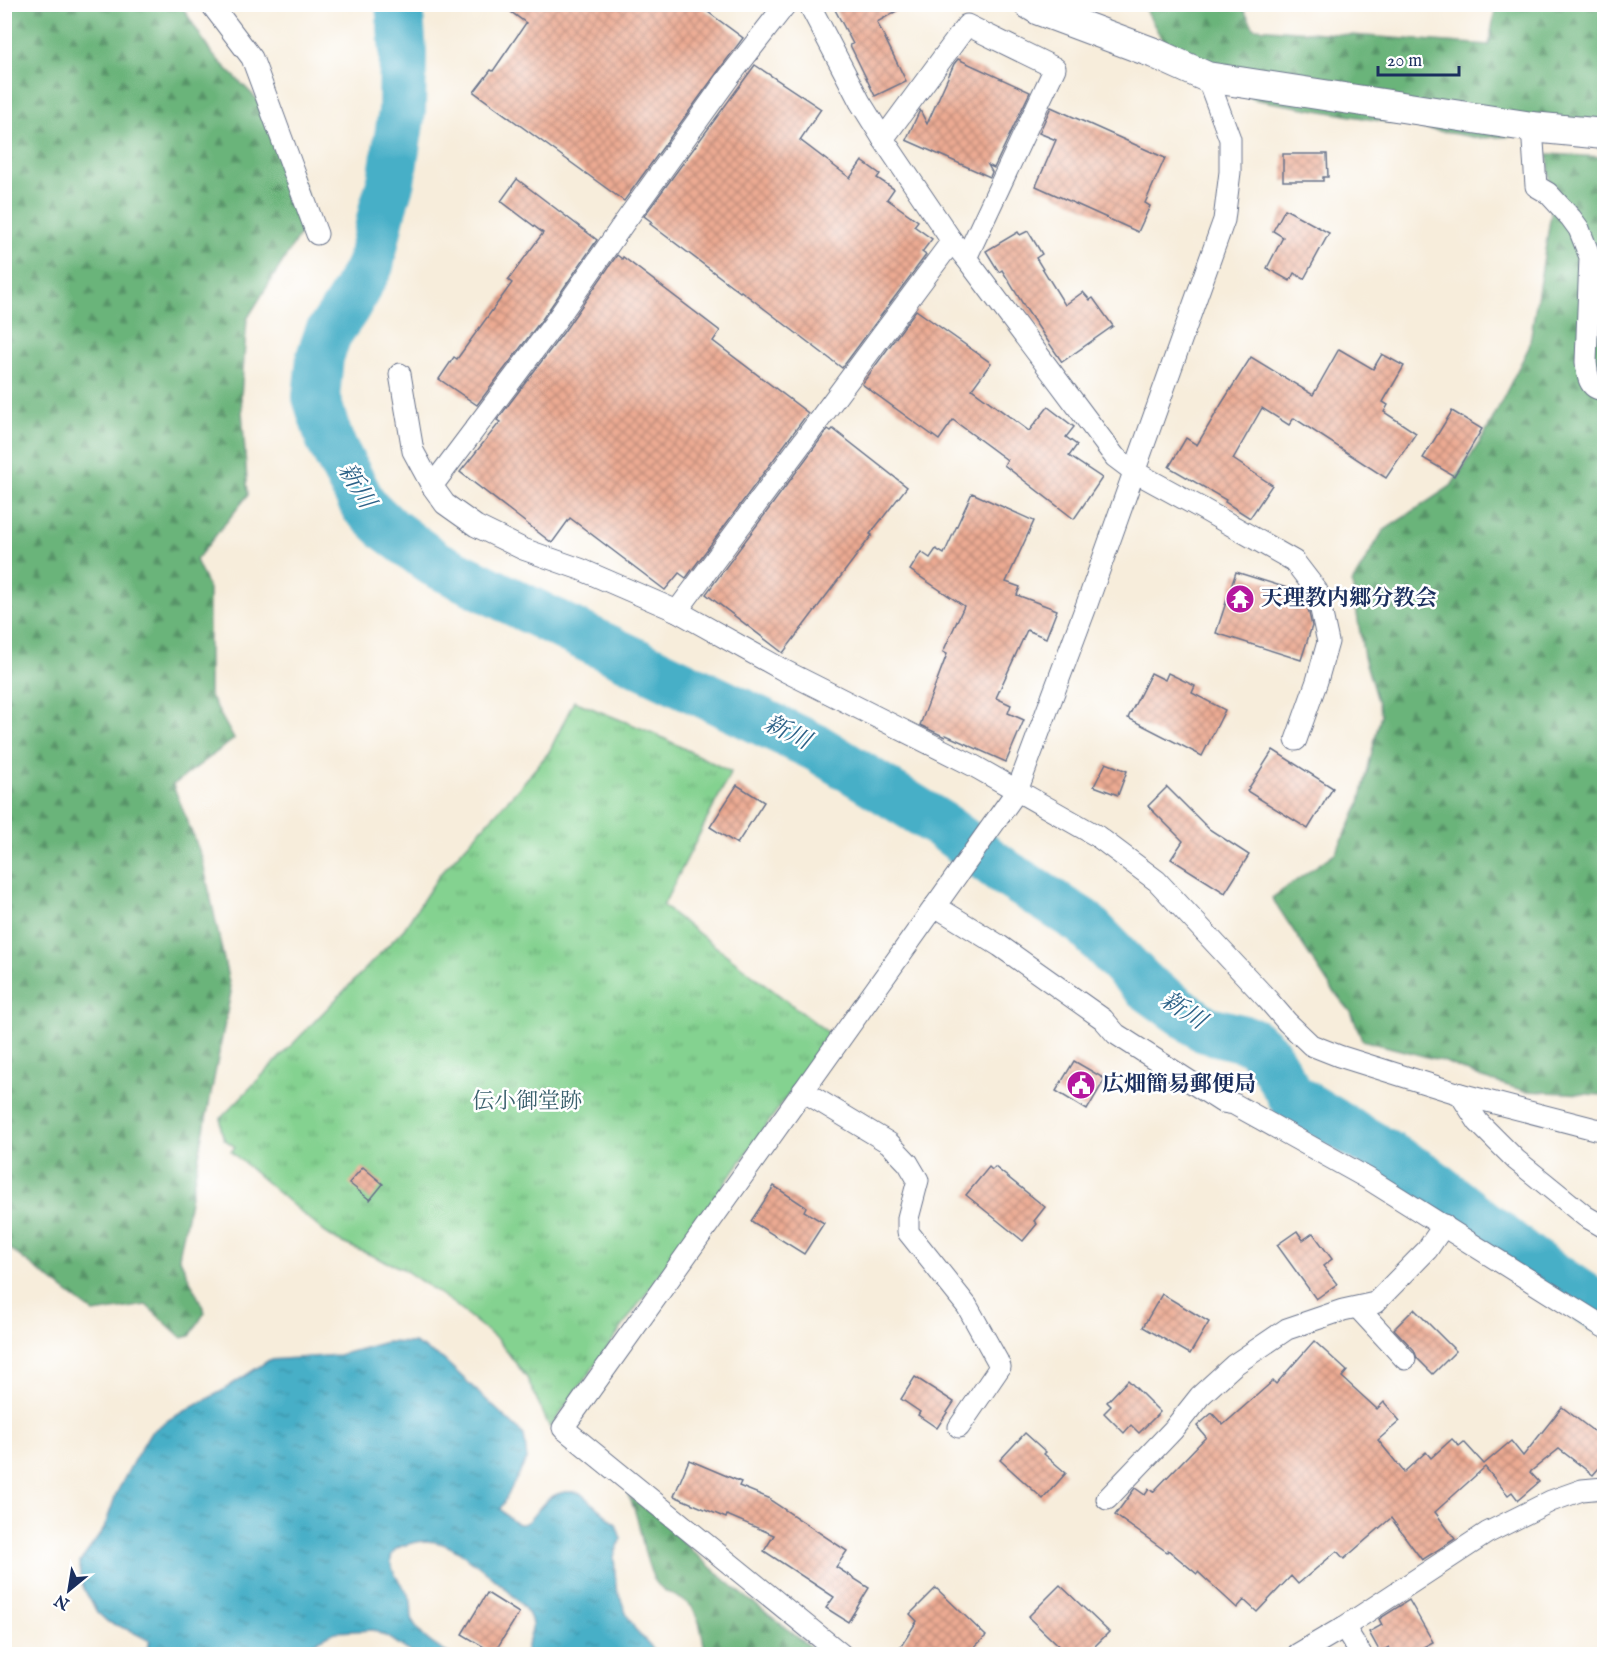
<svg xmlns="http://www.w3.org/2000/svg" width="1609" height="1659" viewBox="0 0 1609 1659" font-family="'IM FELL English','Noto Serif JP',serif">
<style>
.forest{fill:url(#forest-firs);stroke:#43726c;stroke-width:1.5}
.park{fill:url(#park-tufts);stroke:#508077;stroke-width:1.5}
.water{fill:url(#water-ripples);stroke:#316f92;stroke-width:1.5}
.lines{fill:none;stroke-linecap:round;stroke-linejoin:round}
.river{stroke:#47afc7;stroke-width:48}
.building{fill:url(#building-cross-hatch)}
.street-casing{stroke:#68728a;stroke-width:23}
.secondary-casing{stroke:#68728a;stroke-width:32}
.street{stroke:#fff;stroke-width:21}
.secondary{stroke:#fff;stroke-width:30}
.labels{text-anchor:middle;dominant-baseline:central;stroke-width:5;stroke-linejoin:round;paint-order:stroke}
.poi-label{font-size:22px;font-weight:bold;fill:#1b2f5e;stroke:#fff;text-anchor:start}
.park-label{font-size:22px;fill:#3a606d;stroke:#fff}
.water-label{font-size:24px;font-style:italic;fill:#2d6288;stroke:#fff}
</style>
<defs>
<pattern id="forest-firs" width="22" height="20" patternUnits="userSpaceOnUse" patternTransform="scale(1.5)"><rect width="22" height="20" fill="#6bb47a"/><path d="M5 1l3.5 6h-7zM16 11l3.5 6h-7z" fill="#579367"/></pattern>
<pattern id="park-tufts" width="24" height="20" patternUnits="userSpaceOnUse" patternTransform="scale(1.5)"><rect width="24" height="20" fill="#84d290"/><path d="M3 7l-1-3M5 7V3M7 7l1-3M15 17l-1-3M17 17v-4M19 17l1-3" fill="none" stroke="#6bab79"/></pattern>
<pattern id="water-ripples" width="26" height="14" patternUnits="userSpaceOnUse" patternTransform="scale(1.5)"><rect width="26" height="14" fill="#47afc7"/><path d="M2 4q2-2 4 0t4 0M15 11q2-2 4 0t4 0" fill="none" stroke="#3a8fa5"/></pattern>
<pattern id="building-cross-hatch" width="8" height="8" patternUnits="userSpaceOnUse" patternTransform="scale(1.5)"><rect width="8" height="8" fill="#ecaa92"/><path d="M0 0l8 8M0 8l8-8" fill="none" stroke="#be8b7a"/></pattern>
</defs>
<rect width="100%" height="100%" fill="#fff"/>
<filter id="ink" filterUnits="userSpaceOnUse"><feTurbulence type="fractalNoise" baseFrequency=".0167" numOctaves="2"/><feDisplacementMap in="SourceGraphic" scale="12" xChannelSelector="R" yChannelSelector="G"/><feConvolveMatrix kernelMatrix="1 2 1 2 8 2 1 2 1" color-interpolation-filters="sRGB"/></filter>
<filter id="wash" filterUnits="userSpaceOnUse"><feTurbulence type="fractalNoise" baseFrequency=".008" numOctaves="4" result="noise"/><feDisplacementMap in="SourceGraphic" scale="24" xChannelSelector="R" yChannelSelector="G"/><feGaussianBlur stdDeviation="1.35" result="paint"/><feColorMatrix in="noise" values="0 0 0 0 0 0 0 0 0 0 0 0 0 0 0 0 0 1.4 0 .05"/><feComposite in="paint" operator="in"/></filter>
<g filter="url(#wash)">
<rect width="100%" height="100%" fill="#f7eddb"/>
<!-- forest -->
<g class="forest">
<path d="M 5,5 L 181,5 L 212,54 L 279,121 L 313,213 L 247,319 L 241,396 L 248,495 L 196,560 L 209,589 L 209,694 L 234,739 L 173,785 L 202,858 L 231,992 L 179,1257 L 205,1312 L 190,1336 L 182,1338 L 146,1305 L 94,1313 L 5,1245 Z"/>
<path d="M 1143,5 L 1241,5 L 1254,28 L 1489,45 L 1496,5 L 1604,5 L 1604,131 L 1479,138 L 1253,99 L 1163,41 Z"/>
<path d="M 1548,154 L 1604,157 L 1604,1095 L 1525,1091 L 1482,1078 L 1443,1061 L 1362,1040 L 1351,1012 L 1331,988 L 1272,898 L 1336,852 L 1359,806 L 1381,714 L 1364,657 L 1352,583 L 1383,531 L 1451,486 L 1485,434 L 1529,347 L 1551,214 Z"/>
<path d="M 628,1495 L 664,1522 L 693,1552 L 737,1590 L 819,1654 L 706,1654 C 703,1642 700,1615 691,1606 C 681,1596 661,1593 654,1579 C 641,1553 642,1521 628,1495 Z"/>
</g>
<!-- park -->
<path class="park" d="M 574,701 L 653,733 L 731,772 L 663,906 L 831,1035 L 550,1428 L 527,1378 L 498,1340 L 454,1304 L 403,1269 L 338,1241 L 324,1232 L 231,1152 L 235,1147 L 224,1139 L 221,1130 L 221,1118 L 404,929 L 440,874 L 519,788 L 549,752 Z"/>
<!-- water -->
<path class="water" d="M 386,1342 L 414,1343 L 443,1359 L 524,1435 L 527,1459 L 500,1509 C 505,1514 512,1523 519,1524 C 536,1527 540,1484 580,1493 L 616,1524 L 621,1539 L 614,1556 L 616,1586 L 626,1613 L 635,1629 L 658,1654 L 526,1654 C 525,1641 535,1635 531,1620 C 527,1602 461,1549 443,1544 C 427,1539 418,1541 402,1546 C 395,1548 390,1555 391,1562 C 392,1576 405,1586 410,1598 C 413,1606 410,1614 413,1621 C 420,1637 435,1646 449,1654 L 413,1654 L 391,1639 L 373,1630 L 335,1632 L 319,1640 L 297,1654 L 145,1654 L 150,1641 L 129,1630 L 108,1622 L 97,1612 L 85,1591 L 80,1578 L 80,1562 L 104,1529 L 116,1494 L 134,1460 L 150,1433 L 170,1419 L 222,1391 L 269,1360 L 339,1355 Z"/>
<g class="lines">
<!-- river -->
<path class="river" d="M 399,4 L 403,52 L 402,111 L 391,181 L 383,207 L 370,265 L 346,308 L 328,334 L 320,357 L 316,397 L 330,441 L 364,506 L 387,528 L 434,563 L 576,633 L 817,748 L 941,825 L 1007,874 L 1083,922 L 1144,985 L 1205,1029 L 1252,1041 L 1267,1054 L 1291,1096 L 1424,1176 L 1530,1260 L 1604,1310"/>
</g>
<g id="blocks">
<!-- building -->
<g class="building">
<path d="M 500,4 L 697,4 L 743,38 L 719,70 L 624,201 L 474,92 L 491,70 L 493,71 L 526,23 Z"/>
<path d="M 832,4 L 909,4 L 877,22 L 906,81 L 875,96 L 850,45 L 853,44 Z"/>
<path d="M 958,59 L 1030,92 L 994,168 L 988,165 L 992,172 L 990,177 L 906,140 L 920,110 L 927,124 L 954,64 Z"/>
<path d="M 755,65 L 821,109 L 800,140 L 850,178 L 862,161 L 880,174 L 877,178 L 894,189 L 887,199 L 918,221 L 914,226 L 932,239 L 922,252 L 926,255 L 842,368 L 741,291 L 740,292 L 650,224 L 652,222 L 644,216 Z"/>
<path d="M 1051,107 L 1165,158 L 1145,203 L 1150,206 L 1138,232 L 1036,186 L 1056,140 L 1039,133 Z"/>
<path d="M 1283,154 L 1327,154 L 1328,177 L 1323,177 L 1323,181 L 1283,181 Z"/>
<path d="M 517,179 L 597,240 L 543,318 L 477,405 L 439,379 L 454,357 L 457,359 L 512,283 L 508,280 L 543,233 L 501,201 Z"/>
<path d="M 1285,209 L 1329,233 L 1304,279 L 1294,273 L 1290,281 L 1267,268 L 1283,237 L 1273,231 Z"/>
<path d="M 1028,231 L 1042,254 L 1036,258 L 1065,305 L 1083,292 L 1090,300 L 1093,298 L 1113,326 L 1062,362 L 1026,309 L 1002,270 L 999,272 L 986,251 L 1018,232 L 1020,235 Z"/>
<path d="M 617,255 L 622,259 L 623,257 L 720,331 L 713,341 L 808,413 L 686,578 L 679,573 L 665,590 L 570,518 L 552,543 L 460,472 L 500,422 L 497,420 L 563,333 Z"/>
<path d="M 916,310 L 991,363 L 972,389 L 1029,431 L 1048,407 L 1074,427 L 1066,437 L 1077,445 L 1069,456 L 1102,478 L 1074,519 L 1004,465 L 1007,460 L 953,420 L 939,440 L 862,384 Z"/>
<path d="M 1339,349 L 1373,369 L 1382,354 L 1404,366 L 1383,402 L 1388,405 L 1384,412 L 1416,433 L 1386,478 L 1294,418 L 1289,425 L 1262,408 L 1233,459 L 1272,485 L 1250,518 L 1225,502 L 1226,500 L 1169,467 L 1186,438 L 1197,445 L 1222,403 L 1251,357 L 1313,395 Z"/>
<path d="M 1452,411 L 1482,429 L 1454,476 L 1423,458 Z"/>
<path d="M 828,429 L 831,431 L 833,429 L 907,487 L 870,534 L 872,535 L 783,653 L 706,594 Z"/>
<path d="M 972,493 L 1034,521 L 1006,582 L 1020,587 L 1017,595 L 1057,610 L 1046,638 L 1027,630 L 996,698 L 1011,705 L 1008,713 L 1024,720 L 1006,762 L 946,735 L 945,737 L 920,725 L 947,654 L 943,652 L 964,606 L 910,570 L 921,552 L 930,558 L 936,549 L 944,554 Z"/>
<path d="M 1236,572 L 1303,593 L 1305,596 L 1312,626 L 1301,660 L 1216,633 Z"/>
<path d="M 1151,673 L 1165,680 L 1168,673 L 1195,686 L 1192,693 L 1225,710 L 1202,756 L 1128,718 Z"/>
<path d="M 1273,750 L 1333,788 L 1308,829 L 1247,791 Z"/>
<path d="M 1106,763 L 1127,771 L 1118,795 L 1094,786 Z"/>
<path d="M 737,785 L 764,802 L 737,844 L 710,827 Z"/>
<path d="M 1167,787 L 1209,829 L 1249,855 L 1225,893 L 1171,859 L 1183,841 L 1148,806 Z"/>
<path d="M 1074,1061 L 1105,1079 L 1087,1110 L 1056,1091 Z"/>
<path d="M 363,1167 L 383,1184 L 370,1200 L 349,1183 Z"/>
<path d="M 989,1167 L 992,1170 L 995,1167 L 1045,1207 L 1034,1221 L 1037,1224 L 1023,1241 L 966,1195 Z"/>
<path d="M 774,1186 L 806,1207 L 804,1211 L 824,1223 L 804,1254 L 751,1221 Z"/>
<path d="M 1297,1231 L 1303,1240 L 1313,1233 L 1332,1259 L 1323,1266 L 1337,1284 L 1316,1299 L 1277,1245 Z"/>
<path d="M 1162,1294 L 1209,1322 L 1190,1354 L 1143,1327 Z"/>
<path d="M 1414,1309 L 1456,1351 L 1433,1374 L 1417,1358 L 1414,1350 L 1394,1329 Z"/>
<path d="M 1314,1341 L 1347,1371 L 1342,1377 L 1377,1409 L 1384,1402 L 1400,1421 L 1378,1440 L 1404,1472 L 1426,1452 L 1431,1458 L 1452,1439 L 1459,1446 L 1464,1442 L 1484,1464 L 1511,1441 L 1523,1456 L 1562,1407 L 1605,1440 L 1605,1461 L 1593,1475 L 1559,1449 L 1530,1472 L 1539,1482 L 1518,1500 L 1512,1492 L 1508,1495 L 1485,1467 L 1435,1512 L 1455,1539 L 1422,1560 L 1391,1518 L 1344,1559 L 1337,1551 L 1298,1584 L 1291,1576 L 1257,1612 L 1244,1600 L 1237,1608 L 1198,1572 L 1197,1574 L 1168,1550 L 1167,1552 L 1115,1515 L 1135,1488 L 1145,1495 L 1149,1489 L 1153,1492 L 1206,1437 L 1197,1426 L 1212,1413 L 1223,1425 L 1273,1381 L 1276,1384 Z"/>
<path d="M 915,1377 L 954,1402 L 937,1428 L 918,1415 L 920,1412 L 901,1399 Z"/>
<path d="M 1128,1380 L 1160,1412 L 1139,1433 L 1131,1425 L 1124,1433 L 1104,1413 L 1111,1406 L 1107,1402 Z"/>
<path d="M 1025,1433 L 1046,1452 L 1044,1454 L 1066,1473 L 1043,1499 L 1000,1460 Z"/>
<path d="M 689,1460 L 741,1482 L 739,1486 L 771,1499 L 770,1500 L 847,1551 L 836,1567 L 869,1588 L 848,1622 L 826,1608 L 834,1597 L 764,1551 L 774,1535 L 727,1515 L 726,1518 L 674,1496 Z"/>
<path d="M 1060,1585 L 1109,1632 L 1087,1654 L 1067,1654 L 1028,1617 Z"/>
<path d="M 936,1588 L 986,1636 L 967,1654 L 896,1654 L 917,1621 L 910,1614 Z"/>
<path d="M 487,1593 L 519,1613 L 494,1653 L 462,1634 Z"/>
<path d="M 1409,1600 L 1433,1642 L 1410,1654 L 1393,1654 L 1389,1647 L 1380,1652 L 1369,1632 L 1382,1625 L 1379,1619 Z"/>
</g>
</g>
</g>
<g filter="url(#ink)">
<use href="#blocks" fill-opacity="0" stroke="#68728a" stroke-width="1.5"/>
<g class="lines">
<!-- street casing -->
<g class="street-casing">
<g id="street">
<path d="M 211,4 L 252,58 L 317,234"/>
<path d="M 809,4 L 860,102 L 883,139 L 952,241 L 966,258 L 1115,457 L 1135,472 L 1201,508 L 1294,561 L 1317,591 L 1328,642 L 1317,681 L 1296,740"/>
<path d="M 1532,127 L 1536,186 L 1548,193 L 1571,218 L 1579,229 L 1590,257 L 1586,362 C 1587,374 1589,391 1604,389"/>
<path d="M 883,139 L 967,25 L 1055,68 L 966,258"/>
<path d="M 400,374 L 413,451 L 432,486 L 445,504 L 476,526 L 523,549 L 580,569 L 677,611 L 785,671 L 974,766 L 1097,836 L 1157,881 L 1268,1000 L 1287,1022 L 1311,1045 L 1339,1056 L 1460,1094 L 1595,1129 L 1604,1130"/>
<path d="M 432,486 L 553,325 L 624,223 L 729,77 L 786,4"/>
<path d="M 677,611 L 952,241"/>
<path d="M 935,906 L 1000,946 L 1103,1019 L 1116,1034 L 1222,1102 L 1234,1104 L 1367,1178 L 1604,1327"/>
<path d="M 803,1091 L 889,1143 L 908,1163 L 918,1180 L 908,1218 L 908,1232 L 967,1306 L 997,1360 L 1000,1367 L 959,1427"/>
<path d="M 1460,1094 L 1478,1122 L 1516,1160 L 1585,1216 L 1604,1227"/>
<path d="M 1358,1308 L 1405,1359"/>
<path d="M 1107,1499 L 1173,1430 L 1200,1396 L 1234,1365 L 1287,1329 L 1343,1310 L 1375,1303 L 1427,1250 L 1444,1225"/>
<path d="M 1344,1627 L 1361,1654"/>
<path d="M 841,1654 L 563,1428 L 1017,791 L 1087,604 L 1224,220 L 1230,172 L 1230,139 L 1207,77"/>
<path d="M 1298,1654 L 1344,1627 L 1487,1533 L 1551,1501 L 1582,1490 L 1604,1488"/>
</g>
</g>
<!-- secondary casing -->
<g class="secondary-casing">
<path id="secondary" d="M 1029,4 L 1039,10 L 1154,53 L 1207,77 L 1532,127 L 1604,134"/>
</g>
<!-- street -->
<use href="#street" class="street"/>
<!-- secondary -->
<use href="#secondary" class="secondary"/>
</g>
</g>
<!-- icons -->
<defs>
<g id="temple-disc" transform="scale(1.5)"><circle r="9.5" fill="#b5179e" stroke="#fff"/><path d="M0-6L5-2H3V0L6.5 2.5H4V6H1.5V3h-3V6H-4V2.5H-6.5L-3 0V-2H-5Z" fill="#fff"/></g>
<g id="civic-disc" transform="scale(1.5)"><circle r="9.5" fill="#b5179e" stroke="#fff"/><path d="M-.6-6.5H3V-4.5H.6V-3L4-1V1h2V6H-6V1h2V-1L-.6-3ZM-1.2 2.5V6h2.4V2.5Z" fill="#fff"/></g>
</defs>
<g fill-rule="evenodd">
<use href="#temple-disc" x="1240" y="599"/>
<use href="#civic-disc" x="1081" y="1085"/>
</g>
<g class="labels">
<!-- poi labels -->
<g class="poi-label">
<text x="1261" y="599">天理教内郷分教会</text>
<text x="1102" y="1085">広畑簡易郵便局</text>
</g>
<!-- park labels -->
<g class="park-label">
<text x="527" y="1102">伝小御堂跡</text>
</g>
<!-- water labels -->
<g class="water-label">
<text transform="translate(356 486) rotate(59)">新川</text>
<text transform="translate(787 733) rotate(26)">新川</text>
<text transform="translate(1183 1011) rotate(33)">新川</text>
</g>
</g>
<!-- margin -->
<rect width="1609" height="1659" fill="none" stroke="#fff" stroke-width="24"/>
<!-- north arrow -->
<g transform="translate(69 1590) rotate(210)" stroke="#ffffff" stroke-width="4.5" paint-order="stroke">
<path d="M0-4.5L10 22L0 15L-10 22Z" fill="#1b2f5e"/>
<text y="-9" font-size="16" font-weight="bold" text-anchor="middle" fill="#1b2f5e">N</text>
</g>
<!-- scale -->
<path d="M1378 66v9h81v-9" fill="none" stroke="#1b2f5e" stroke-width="3"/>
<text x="1387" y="66" font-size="18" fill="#1b2f5e" stroke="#ffffff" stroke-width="4.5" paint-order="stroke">20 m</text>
</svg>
